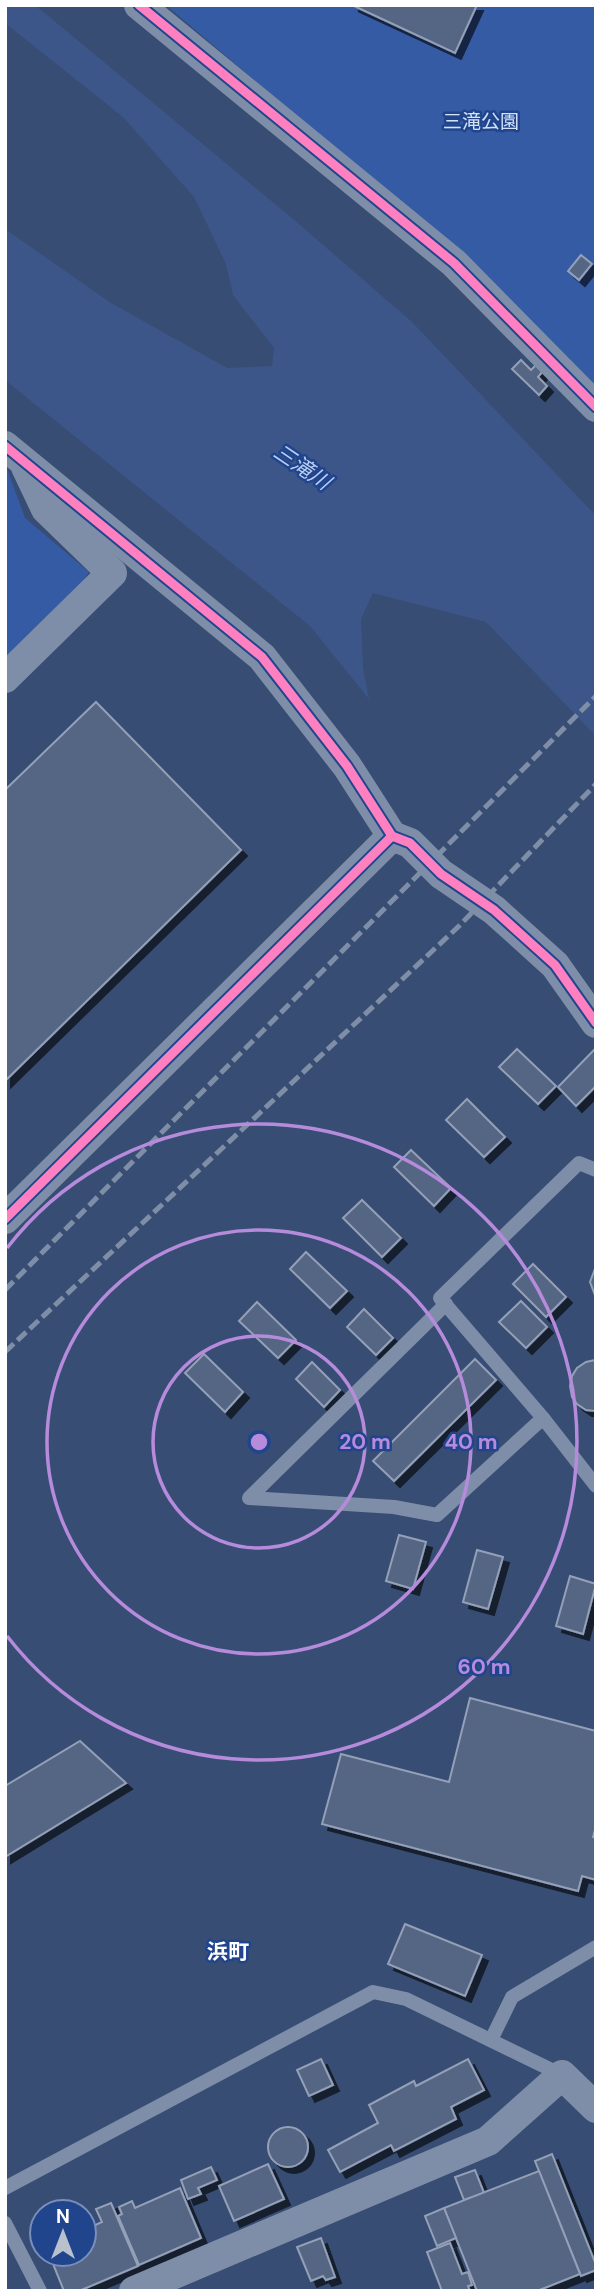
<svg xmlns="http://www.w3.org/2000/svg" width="601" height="2296" viewBox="0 0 601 2296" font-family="'DM Sans','Noto Sans JP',sans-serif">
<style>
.green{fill:#355ba4}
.water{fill:#3d568a}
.building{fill:#556584;stroke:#94a0b7;stroke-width:2;filter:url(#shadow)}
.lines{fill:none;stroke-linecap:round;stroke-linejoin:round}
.lane{stroke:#7f8ea8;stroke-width:14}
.street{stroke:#7f8ea8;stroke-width:30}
.rail{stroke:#7f8ea7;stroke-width:5;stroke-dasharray:12 5;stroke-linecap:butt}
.cycleway-casing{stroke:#20458d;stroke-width:13}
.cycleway{stroke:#ff80c0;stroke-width:9}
.ring{fill:none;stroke:#b68bdc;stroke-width:3.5}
.labels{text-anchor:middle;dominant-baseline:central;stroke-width:5;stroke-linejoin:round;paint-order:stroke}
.park-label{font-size:19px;fill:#d3e1f9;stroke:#20458d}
.water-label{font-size:21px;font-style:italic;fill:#bacef3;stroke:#20458d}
.neighbourhood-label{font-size:21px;font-weight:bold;fill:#fff;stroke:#20458d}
.centre{fill:#b68bdc;stroke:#20458d;stroke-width:3.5}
.ring-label{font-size:21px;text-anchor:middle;font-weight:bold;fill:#b68bdc;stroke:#20458d;stroke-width:5;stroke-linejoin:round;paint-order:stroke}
</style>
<defs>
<filter id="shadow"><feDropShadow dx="6" dy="6" stdDeviation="0" flood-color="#0009"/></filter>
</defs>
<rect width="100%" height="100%" fill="#384d74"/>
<!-- green -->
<g class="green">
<path d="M 166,5 L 596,5 L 596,390 L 479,271 Z"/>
<path d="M 5,463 L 25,518 L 89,572 L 69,600 L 5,664 Z"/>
</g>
<!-- water -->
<path class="water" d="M 5,5 L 35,5 L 292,218 L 412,322 L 596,516 L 596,736 L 486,622 L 373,593 L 361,619 L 363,668 L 369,699 L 310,626 L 5,380 L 5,229 L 111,303 L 227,368 L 272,366 L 274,348 L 233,295 L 226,264 L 194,197 L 123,117 L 5,23 Z"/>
<!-- building -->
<g class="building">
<path d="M 352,5 L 477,5 L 455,53 Z"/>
<path d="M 581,255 L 592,264 L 579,280 L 568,271 Z"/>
<path d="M 521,360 L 531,370 L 537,364 L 543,371 L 538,377 L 547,386 L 539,395 L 512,369 Z"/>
<path d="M 96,702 L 241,850 L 5,1081 L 5,790 Z"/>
<path d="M 517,1049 L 556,1086 L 538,1104 L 499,1067 Z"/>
<path d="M 594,1050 L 596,1052 L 596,1086 L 576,1106 L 558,1087 Z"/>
<path d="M 467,1099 L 505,1137 L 484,1157 L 446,1120 Z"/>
<path d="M 411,1150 L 451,1188 L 434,1206 L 394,1167 Z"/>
<path d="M 362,1200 L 401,1238 L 382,1257 L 343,1218 Z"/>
<path d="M 306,1252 L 347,1291 L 330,1308 L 290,1269 Z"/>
<path d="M 533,1264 L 566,1297 L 546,1317 L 513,1284 Z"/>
<path d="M 596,1266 L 596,1298 L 590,1282 Z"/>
<path d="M 521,1301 L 547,1327 L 526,1348 L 499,1322 Z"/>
<path d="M 257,1302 L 296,1340 L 278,1358 L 239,1321 Z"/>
<path d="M 364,1309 L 393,1338 L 376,1355 L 347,1327 Z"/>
<path d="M 204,1354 L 243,1392 L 225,1412 L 185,1373 Z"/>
<path d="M 475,1359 L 496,1380 L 394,1481 L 373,1461 Z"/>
<path d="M 595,1360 L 596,1360 L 595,1411 L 586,1410 L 577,1404 L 572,1397 L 570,1386 L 572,1376 L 577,1368 L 586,1362 Z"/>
<path d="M 312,1362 L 340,1390 L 324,1407 L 296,1379 Z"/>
<path d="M 399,1535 L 426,1542 L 413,1589 L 386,1581 Z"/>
<path d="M 477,1550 L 503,1557 L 488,1609 L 463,1602 Z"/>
<path d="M 570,1576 L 596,1584 L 583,1634 L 556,1626 Z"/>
<path d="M 470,1698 L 596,1731 L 596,1826 L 593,1837 L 596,1838 L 596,1880 L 582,1876 L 578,1891 L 322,1824 L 341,1754 L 449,1782 Z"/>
<path d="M 80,1741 L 126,1783 L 5,1857 L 5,1786 Z"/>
<path d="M 405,1924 L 482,1955 L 465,1996 L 388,1964 Z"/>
<path d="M 321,2059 L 333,2085 L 309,2096 L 297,2070 Z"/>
<path d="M 468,2059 L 484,2090 L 451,2107 L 456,2119 L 394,2151 L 391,2145 L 340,2172 L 328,2150 L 378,2123 L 369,2105 L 414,2081 L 416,2086 Z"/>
<circle cx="288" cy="2147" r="20"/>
<path d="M 552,2154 L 596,2265 L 596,2270 L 581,2276 L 535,2161 Z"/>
<path d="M 268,2164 L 284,2199 L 234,2221 L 219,2186 Z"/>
<path d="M 211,2167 L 217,2180 L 198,2188 L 201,2194 L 188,2199 L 181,2180 Z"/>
<path d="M 475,2170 L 484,2193 L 464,2200 L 455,2177 Z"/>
<path d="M 539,2171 L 580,2274 L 537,2291 L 477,2291 L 444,2208 Z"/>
<path d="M 180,2188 L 201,2238 L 139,2265 L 118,2216 L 122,2214 L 119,2207 L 132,2201 L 135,2208 Z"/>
<path d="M 111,2203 L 138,2266 L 79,2291 L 64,2291 L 49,2254 L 84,2254 L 84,2221 L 89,2228 L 102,2222 L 96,2209 Z"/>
<path d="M 444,2208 L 456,2238 L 437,2246 L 425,2216 Z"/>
<path d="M 321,2238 L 335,2277 L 326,2280 L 323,2276 L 311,2281 L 297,2247 Z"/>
<path d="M 450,2243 L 462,2274 L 468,2272 L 472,2285 L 468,2286 L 470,2291 L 442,2291 L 427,2252 Z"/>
</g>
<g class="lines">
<!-- lane -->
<g class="lane">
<path d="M 596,1170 L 579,1163 L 440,1298 L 543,1418 L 596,1486"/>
<path d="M 446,1304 L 249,1498 L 394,1507 L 437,1515 L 543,1418"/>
<path d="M 491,2040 L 512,1997 L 596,1947"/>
<path d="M 5,2188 L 373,1992 L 406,1999 L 562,2075"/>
<path d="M 5,2223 L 40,2291"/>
</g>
<!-- street -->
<g class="street">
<path d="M 139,5 L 454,263 L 596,407"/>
<path d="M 5,446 L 262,657 L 347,766 L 392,836 L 410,843 L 441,874 L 494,910 L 555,965 L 596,1023"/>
<path d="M 5,678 L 112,573 L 46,509 L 26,467"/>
<path d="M 5,1219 L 392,836"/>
<path d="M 134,2291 L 488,2141 L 562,2075 L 596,2108"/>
</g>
<!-- rail -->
<g class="rail">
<path d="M 5,1290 L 596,696"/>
<path d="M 5,1352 L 459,926 L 596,784"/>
</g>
<!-- cycleway casing -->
<g class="cycleway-casing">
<g id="cycleway">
<path d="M 139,5 L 454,263 L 596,407"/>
<path d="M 5,446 L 262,657 L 347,766 L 392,836 L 410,843 L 441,874 L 494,910 L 555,965 L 596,1023"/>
<path d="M 5,1219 L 392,836"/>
</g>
</g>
<!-- cycleway -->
<use href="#cycleway" class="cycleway"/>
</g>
<!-- distance rings -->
<g class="ring">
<circle cx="259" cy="1442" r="106"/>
<circle cx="259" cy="1442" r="212"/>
<path d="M7 1248A318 318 0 1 1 7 1636"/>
</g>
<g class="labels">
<!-- park labels -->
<g class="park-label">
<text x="481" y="121">三滝公園</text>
</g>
<!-- water labels -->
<g class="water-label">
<text transform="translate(302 467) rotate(34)">三滝川</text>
</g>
<!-- neighbourhood labels -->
<g class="neighbourhood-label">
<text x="228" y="1952">浜町</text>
</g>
</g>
<circle cx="259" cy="1442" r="10" class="centre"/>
<g class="ring-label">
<text x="365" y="1449">20 m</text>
<text x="471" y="1449">40 m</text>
<text x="484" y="1674">60 m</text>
</g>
<!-- border -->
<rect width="601" height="2296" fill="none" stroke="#ffffff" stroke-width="14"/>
<!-- north arrow -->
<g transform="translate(63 2233)"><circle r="33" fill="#20458d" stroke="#798fbb" stroke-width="2"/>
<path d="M0-5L12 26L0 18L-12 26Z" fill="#b9c1ce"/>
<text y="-10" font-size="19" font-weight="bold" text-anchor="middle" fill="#ffffff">N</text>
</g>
</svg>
